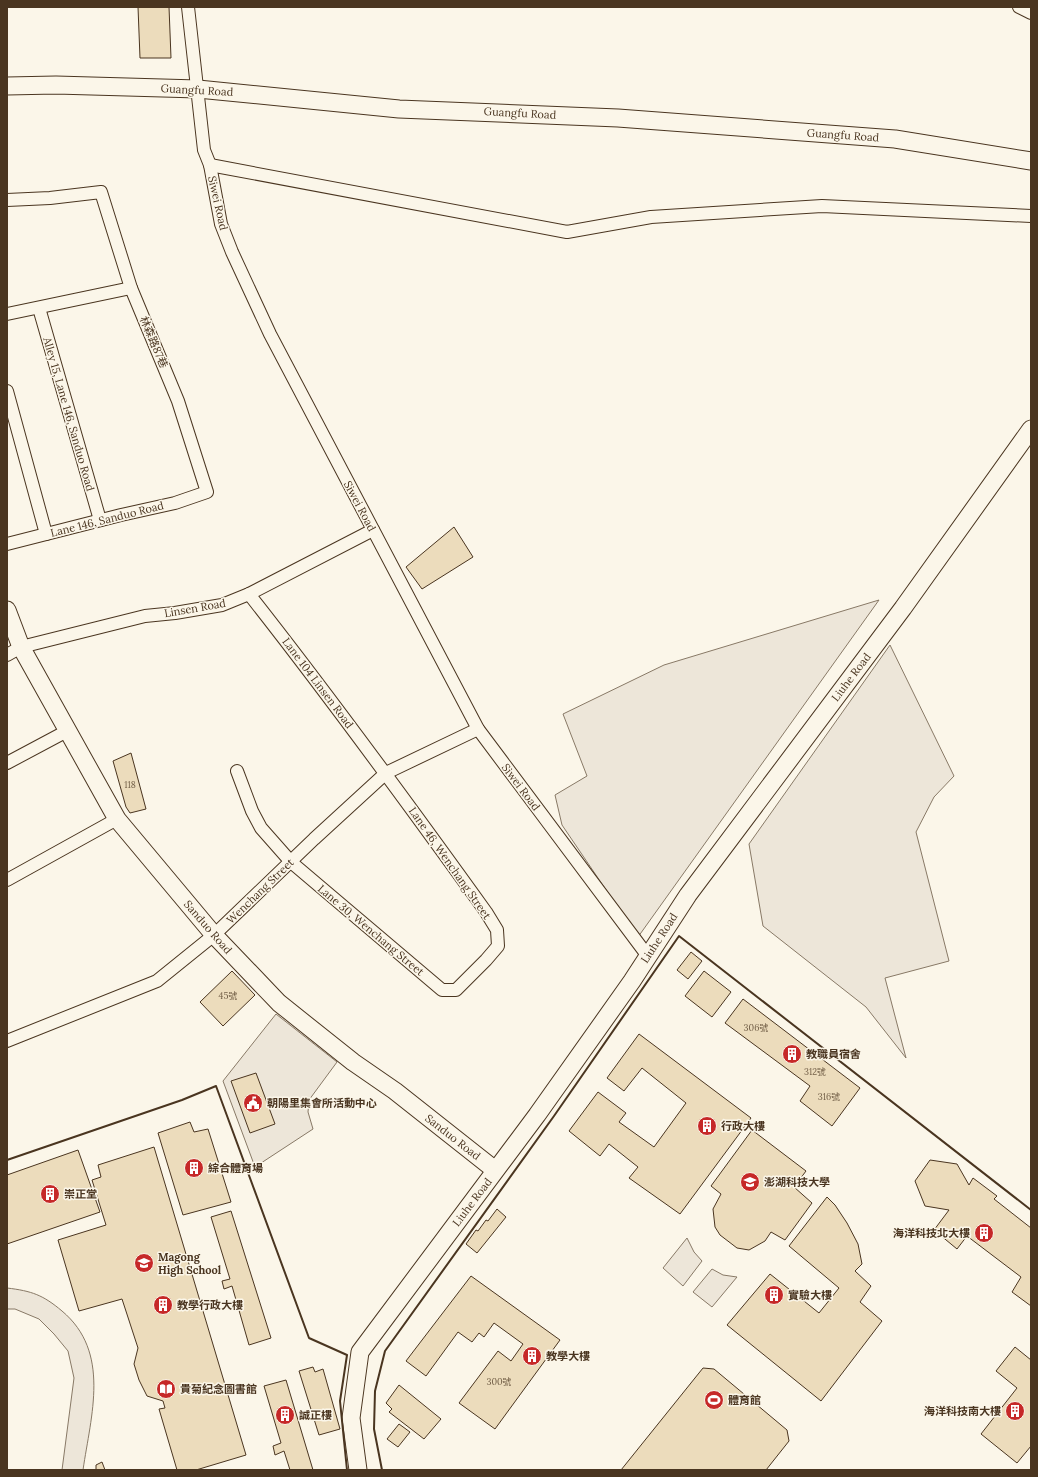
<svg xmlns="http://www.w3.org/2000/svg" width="1038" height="1477" viewBox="0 0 1038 1477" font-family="Lora,'Noto Sans TC',serif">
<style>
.green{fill:#ede6d9;stroke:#887966}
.building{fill:#ecdcbc;stroke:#4a3520}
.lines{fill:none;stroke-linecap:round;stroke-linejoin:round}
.street-casing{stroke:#4a3520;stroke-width:14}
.secondary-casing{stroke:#4a3520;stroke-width:19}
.street{stroke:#fbf6e9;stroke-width:12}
.secondary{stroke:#fbf6e9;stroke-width:17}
.wall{stroke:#4a3520;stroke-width:2}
.labels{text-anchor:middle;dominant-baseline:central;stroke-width:3;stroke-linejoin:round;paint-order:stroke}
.number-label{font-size:9px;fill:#725f47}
.street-label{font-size:11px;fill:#4a3520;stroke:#fbf6e9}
.poi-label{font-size:11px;font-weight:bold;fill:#4a3520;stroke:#fbf6e9;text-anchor:start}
</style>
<rect width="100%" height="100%" fill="#fbf6e9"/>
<!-- green -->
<g class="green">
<path d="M 879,600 L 638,937 L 562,825 L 555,795 L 587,776 L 563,714 L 664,665 Z"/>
<path d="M 890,645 L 954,776 L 934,797 L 916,832 L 949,961 L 885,978 L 906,1058 L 866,1007 L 763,926 L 749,844 Z"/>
<path d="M 276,1014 L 337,1062 L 309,1100 L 308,1112 L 313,1129 L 255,1167 L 223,1081 Z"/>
<path d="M 687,1238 L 694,1252 L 702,1261 L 683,1286 L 663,1268 Z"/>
<path d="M 712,1269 L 723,1275 L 737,1277 L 712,1307 L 693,1292 Z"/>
<path d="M 7,1288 C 32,1291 43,1295 62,1311 C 111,1352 91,1415 83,1470 L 62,1470 L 74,1378 L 68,1351 L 54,1334 L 39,1319 L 15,1309 L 7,1309 Z"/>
</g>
<!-- building -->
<g class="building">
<path d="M 138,7 L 169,7 L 171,58 L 140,58 Z"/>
<path d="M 454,527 L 473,557 L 422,589 L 406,567 Z"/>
<path d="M 131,753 L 146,809 L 130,813 L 126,807 L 113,761 Z"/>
<path d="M 691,952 L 702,961 L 688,979 L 677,970 Z"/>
<path d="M 232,971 L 255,995 L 223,1026 L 200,1002 Z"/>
<path d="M 704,971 L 731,992 L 712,1017 L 685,996 Z"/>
<path d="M 743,999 L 860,1088 L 832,1126 L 800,1101 L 810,1086 L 725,1023 Z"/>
<path d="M 639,1034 L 751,1118 L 680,1214 L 629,1178 L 638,1167 L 609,1144 L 600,1156 L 569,1131 L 598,1092 L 626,1113 L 619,1122 L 654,1147 L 686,1103 L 642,1068 L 624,1091 L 607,1078 Z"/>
<path d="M 256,1073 L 275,1124 L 250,1133 L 231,1081 Z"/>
<path d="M 190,1122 L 194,1132 L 208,1129 L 231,1202 L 183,1215 L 158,1133 Z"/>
<path d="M 752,1130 L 806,1171 L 794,1187 L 812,1203 L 785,1240 L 771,1232 L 765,1241 L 749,1250 L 737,1248 L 720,1235 L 715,1227 L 713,1209 L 721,1194 L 711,1186 Z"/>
<path d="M 154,1147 L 246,1455 L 196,1470 L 177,1470 L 159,1409 L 165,1408 L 163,1401 L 147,1396 L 139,1380 L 134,1364 L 138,1348 L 122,1299 L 79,1311 L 58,1240 L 106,1225 L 92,1180 L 101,1177 L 98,1165 Z"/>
<path d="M 78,1150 L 100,1212 L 7,1244 L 7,1175 Z"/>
<path d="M 930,1160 L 957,1164 L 969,1185 L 973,1178 L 997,1196 L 994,1199 L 1031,1228 L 1031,1306 L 1012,1292 L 1021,1277 L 967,1236 L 957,1249 L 934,1230 L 949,1210 L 925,1206 L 915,1181 Z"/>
<path d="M 827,1197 L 835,1205 L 847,1223 L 858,1244 L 862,1264 L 855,1271 L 871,1286 L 860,1302 L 882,1321 L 821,1401 L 727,1325 L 770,1274 L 819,1313 L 839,1288 L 789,1246 Z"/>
<path d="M 497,1209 L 506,1217 L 477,1253 L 466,1244 L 476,1230 L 478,1231 L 486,1220 L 488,1221 Z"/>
<path d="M 231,1211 L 271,1338 L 249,1345 L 232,1286 L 224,1289 L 222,1281 L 230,1279 L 211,1217 Z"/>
<path d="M 471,1276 L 560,1340 L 495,1429 L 459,1403 L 498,1351 L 511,1361 L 523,1344 L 494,1323 L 484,1337 L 479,1333 L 472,1342 L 458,1332 L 426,1376 L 406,1361 Z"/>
<path d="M 1015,1347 L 1031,1360 L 1031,1446 L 1017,1463 L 981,1434 L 1017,1388 L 996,1371 Z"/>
<path d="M 313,1367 L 315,1372 L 323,1369 L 340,1429 L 319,1435 L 299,1371 Z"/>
<path d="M 703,1368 L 714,1369 L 787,1430 L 789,1441 L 766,1470 L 621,1470 Z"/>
<path d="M 286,1380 L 313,1470 L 290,1470 L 284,1451 L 275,1455 L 273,1446 L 281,1443 L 264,1386 Z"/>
<path d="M 399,1385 L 441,1419 L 424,1439 L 389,1412 L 392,1409 L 386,1403 Z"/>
<path d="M 399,1424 L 410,1432 L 398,1447 L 387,1439 Z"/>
<path d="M 102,1462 L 105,1470 L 96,1470 L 96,1465 Z"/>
</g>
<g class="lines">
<!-- street casing -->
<g class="street-casing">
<g id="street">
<path d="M 188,7 L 204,150 L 210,165 L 221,224 L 232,252 L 270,334 L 478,729 L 647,955"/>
<path d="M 1019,7 L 1031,13"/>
<path d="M 210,165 L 567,232 L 651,217 L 822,206 L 1031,216"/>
<path d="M 7,200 L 50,198 L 101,192 L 131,288 L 178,401 L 207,492 L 175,503 L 121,515 L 7,544"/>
<path d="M 39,308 L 100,520"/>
<path d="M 7,314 L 131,288"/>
<path d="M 7,391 L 46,534"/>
<path d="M 7,655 L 21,647 L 145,616 L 175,613 L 222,605 L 249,594 L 373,530"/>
<path d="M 7,763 L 67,731"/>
<path d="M 237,771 L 252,811 L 261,828 L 291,862 L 442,990 L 456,990 L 486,960 L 498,946 L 497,930 L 486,912 C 409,805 331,698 249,594"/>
<path d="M 7,880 L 117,819"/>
<path d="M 7,1041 L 157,981 L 214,935 L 314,839 L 386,773 L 478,729"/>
</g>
</g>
<!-- secondary casing -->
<g class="secondary-casing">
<g id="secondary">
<path d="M 7,86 L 56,85 L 198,89 L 399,109 L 618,118 L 895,139 L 1031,161"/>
<path d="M 7,610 L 21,647 L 117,819 L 214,935 L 279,1003 L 353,1062 L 395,1091 L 495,1170"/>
<path d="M 358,1470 L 351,1418 L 360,1352 L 537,1115 L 632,981 L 688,895 L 903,608 L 1031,429"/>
</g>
</g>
<!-- street -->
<use href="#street" class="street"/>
<!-- secondary -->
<use href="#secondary" class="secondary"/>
<!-- wall -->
<g class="wall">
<path d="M 7,1160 L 182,1100 L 216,1086 L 309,1338 L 347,1355 L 340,1401 L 347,1470"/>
<path d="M 382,1470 L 374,1429 L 375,1391 L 385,1351 L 554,1116 L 679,936 L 1031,1210"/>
</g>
</g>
<!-- icons -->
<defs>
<g id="building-disc" transform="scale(1)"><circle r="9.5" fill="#c62828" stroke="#fbf6e9"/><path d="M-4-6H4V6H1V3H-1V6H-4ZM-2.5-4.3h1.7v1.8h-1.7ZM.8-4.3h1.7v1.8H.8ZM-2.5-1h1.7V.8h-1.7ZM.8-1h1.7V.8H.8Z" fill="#fff"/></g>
<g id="civic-disc" transform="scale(1)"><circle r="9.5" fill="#c62828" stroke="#fbf6e9"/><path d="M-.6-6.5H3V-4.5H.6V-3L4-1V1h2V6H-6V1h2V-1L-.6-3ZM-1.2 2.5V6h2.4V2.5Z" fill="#fff"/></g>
<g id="university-disc" transform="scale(1)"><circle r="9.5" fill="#c62828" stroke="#fbf6e9"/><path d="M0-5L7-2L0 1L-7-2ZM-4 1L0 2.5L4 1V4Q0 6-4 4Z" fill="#fff"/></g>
<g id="school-disc" transform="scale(1)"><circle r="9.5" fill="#c62828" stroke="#fbf6e9"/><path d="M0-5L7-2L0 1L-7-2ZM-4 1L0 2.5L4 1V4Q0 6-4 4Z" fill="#fff"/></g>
<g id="library-disc" transform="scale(1)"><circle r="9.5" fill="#c62828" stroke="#fbf6e9"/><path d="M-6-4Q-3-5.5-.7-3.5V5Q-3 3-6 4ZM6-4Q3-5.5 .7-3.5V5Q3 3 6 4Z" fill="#fff"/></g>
<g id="stadium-disc" transform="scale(1)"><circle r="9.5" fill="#c62828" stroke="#fbf6e9"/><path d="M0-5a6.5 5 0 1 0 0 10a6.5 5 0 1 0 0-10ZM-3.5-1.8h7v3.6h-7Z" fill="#fff"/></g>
</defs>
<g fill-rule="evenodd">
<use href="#building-disc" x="792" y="1054"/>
<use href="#civic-disc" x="253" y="1103"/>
<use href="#building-disc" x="707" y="1126"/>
<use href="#building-disc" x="194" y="1168"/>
<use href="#university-disc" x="750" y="1182"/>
<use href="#building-disc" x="50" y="1194"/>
<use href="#building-disc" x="984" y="1233"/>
<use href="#school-disc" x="144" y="1263"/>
<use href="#building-disc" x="774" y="1295"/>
<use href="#building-disc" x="163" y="1305"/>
<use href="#building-disc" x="532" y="1356"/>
<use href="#library-disc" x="166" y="1389"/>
<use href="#stadium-disc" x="714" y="1400"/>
<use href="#building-disc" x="1015" y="1411"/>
<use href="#building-disc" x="285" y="1415"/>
</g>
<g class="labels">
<!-- number labels -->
<g class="number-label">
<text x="130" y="784">118</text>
<text x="228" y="995">45號</text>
<text x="756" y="1027">306號</text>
<text x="815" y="1071">312號</text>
<text x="829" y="1096">316號</text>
<text x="499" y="1381">300號</text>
</g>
<!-- street labels -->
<g class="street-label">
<text transform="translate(197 90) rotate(3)">Guangfu Road</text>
<text transform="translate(520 113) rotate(3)">Guangfu Road</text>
<text transform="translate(843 135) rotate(4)">Guangfu Road</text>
<text transform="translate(218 203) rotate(77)">Siwei Road</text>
<text transform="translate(154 342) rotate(67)">林森路87巷</text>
<text transform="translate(69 414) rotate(74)">Alley 15, Lane 146, Sanduo Road</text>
<text transform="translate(360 506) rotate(62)">Siwei Road</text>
<text transform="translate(107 519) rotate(-14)">Lane 146, Sanduo Road</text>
<text transform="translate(195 608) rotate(-10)">Linsen Road</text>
<text transform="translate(851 677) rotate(-53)">Liuhe Road</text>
<text transform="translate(318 683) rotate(53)">Lane 104 Linsen Road</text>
<text transform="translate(521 787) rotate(53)">Siwei Road</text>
<text transform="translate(450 863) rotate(55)">Lane 46, Wenchang Street</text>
<text transform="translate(260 891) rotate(-44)">Wenchang Street</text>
<text transform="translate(208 927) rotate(49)">Sanduo Road</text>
<text transform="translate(371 930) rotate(40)">Lane 30, Wenchang Street</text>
<text transform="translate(659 938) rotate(-57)">Liuhe Road</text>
<text transform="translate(453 1137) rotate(38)">Sanduo Road</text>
<text transform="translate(472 1202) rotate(-53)">Liuhe Road</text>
</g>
<!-- poi labels -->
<g class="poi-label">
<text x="806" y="1054">教職員宿舍</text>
<text x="267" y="1103">朝陽里集會所活動中心</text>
<text x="721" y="1126">行政大樓</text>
<text x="208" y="1168">綜合體育場</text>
<text x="764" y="1182">澎湖科技大學</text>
<text x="64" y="1194">崇正堂</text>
<text x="970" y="1233" text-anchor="end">海洋科技北大樓</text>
<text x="158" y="1257">Magong<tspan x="158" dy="13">High School</tspan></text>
<text x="788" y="1295">實驗大樓</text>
<text x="177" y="1305">教學行政大樓</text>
<text x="546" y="1356">教學大樓</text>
<text x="180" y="1389">貴菊紀念圖書館</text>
<text x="728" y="1400">體育館</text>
<text x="1001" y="1411" text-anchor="end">海洋科技南大樓</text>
<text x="299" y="1415">誠正樓</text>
</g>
</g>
<!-- border -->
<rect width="1038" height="1477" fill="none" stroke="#4a3520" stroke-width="16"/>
</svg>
